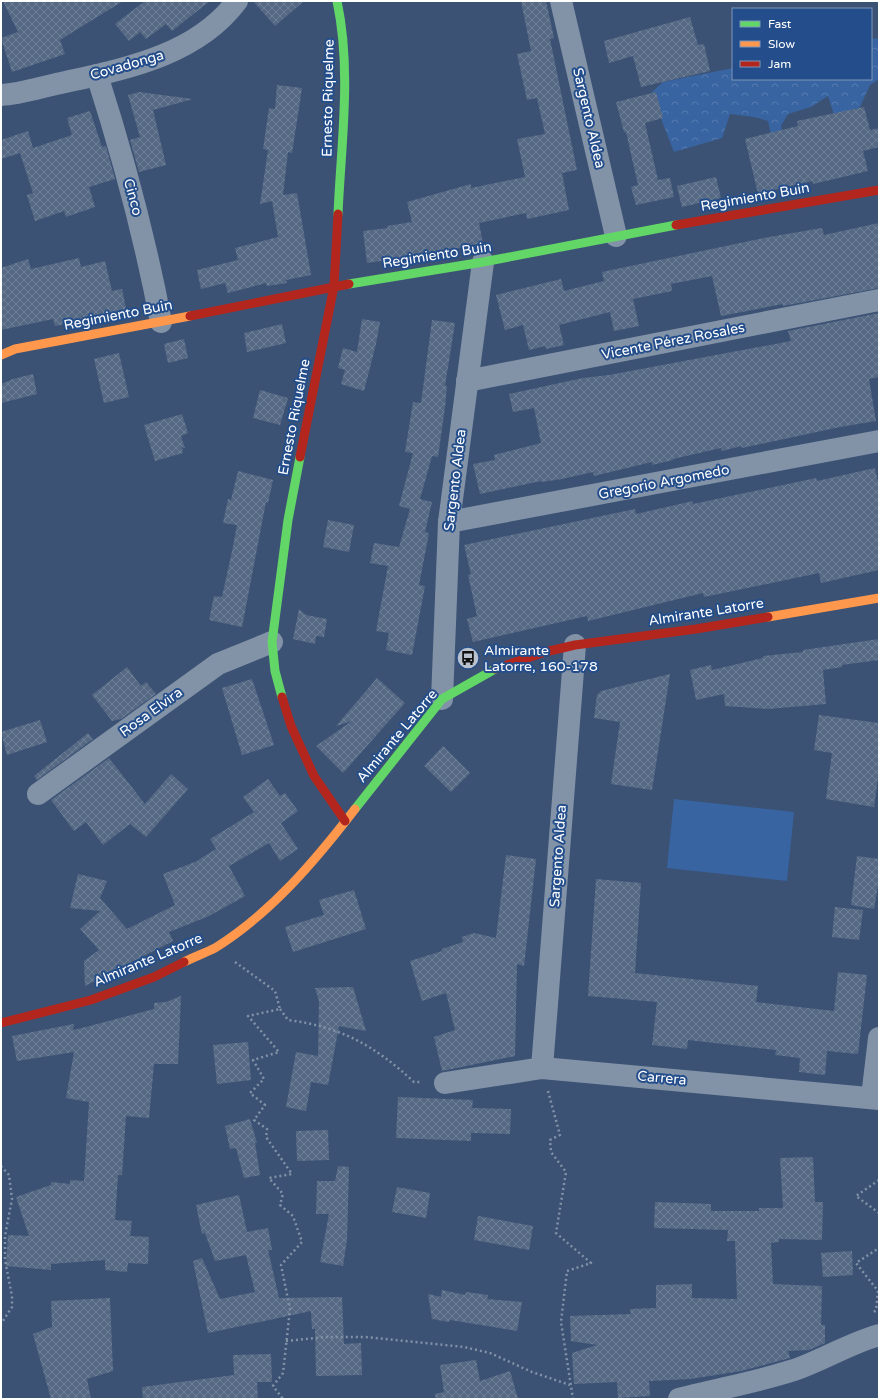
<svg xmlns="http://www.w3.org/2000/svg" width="880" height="1400" viewBox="0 0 880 1400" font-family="'Varela Round',sans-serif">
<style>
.forest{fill:url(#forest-crowns)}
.garden{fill:#3864a1}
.building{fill:url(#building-cross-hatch)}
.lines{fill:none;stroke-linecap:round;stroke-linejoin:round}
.path{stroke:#8292a7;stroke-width:2.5;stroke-dasharray:2 3;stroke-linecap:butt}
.street{stroke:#8292a7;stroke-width:22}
.fast{stroke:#63d668;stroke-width:9}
.slow{stroke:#ff974d;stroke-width:9}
.jam{stroke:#b3261e;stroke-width:9}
.labels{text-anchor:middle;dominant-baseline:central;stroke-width:4;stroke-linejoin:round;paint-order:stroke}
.street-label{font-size:14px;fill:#fff;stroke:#244e8b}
.poi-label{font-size:14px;fill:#fff;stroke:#244e8b;text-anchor:start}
</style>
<defs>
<pattern id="forest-crowns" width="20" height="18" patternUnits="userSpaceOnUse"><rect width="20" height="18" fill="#3864a1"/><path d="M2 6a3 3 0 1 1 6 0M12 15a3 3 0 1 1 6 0" fill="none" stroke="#567baf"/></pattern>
<pattern id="building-cross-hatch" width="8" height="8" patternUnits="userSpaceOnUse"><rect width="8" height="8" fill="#566984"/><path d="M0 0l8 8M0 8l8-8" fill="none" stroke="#6f8096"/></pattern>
</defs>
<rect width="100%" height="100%" fill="#3b5274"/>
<!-- forest -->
<path class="forest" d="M 879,38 L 879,79 L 870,85 L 859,109 L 836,121 L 828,96 L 811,107 L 788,114 L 781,126 L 791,175 L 780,177 L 768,121 L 754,117 L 730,114 L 722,138 L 674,152 L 651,93 L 663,82 L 733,68 L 733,79 L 871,79 L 871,39 Z"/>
<!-- garden -->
<path class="garden" d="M 674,799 L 794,812 L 787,881 L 667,868 Z"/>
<!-- building -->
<g class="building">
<path d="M 3,1 L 123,1 L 60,40 L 65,54 L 12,72 L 1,38 L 18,32 Z"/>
<path d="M 145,1 L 210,1 L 172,31 L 166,24 L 146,39 L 140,32 L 129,41 L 115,24 Z"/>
<path d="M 253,1 L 304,1 L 275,26 Z"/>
<path d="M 521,1 L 546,1 L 554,38 L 550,39 L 577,170 L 562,173 L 569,210 L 527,219 L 526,213 L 479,223 L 483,243 L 450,250 L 450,252 L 424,257 L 424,255 L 367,263 L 363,231 L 388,228 L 387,226 L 412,222 L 407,202 L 471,184 L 471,188 L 525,177 L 517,139 L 545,134 L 537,98 L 527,100 L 517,54 L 531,51 Z"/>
<path d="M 690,17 L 698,45 L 704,44 L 710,71 L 641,87 L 633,56 L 609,63 L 604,41 Z"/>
<path d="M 277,85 L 302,88 L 292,153 L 288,152 L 283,195 L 297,193 L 311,275 L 286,280 L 287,283 L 267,286 L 266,283 L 228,293 L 225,283 L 201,289 L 197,270 L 238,260 L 235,248 L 278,237 L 272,201 L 260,204 L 268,150 L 263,149 L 269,108 L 275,109 Z"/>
<path d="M 139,92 L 193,99 L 153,110 L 166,165 L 139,172 L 130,140 L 140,137 L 128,95 Z"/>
<path d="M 656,92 L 663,118 L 645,123 L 658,180 L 670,178 L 674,197 L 636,205 L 631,187 L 638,185 L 626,132 L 624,132 L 616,102 Z"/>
<path d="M 864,107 L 870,130 L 879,128 L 879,147 L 863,151 L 868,171 L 813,184 L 812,181 L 758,194 L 745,139 L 798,126 L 797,121 Z"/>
<path d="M 90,111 L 102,147 L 106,146 L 115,179 L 89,187 L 95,207 L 66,217 L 64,211 L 35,221 L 27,195 L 33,193 L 20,153 L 1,159 L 1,140 L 28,131 L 33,148 L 72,135 L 67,118 Z"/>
<path d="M 716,177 L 721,198 L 682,207 L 677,186 Z"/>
<path d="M 879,223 L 879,288 L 783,306 L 783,304 L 721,316 L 712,276 L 671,284 L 672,291 L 633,299 L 639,326 L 614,331 L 610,312 L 559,325 L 564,345 L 546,349 L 545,346 L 529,350 L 523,325 L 505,330 L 496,295 L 561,279 L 564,291 L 604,281 L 602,272 L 769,237 L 822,228 L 824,235 Z"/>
<path d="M 79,258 L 81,267 L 105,261 L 112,291 L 122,289 L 127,313 L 103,319 L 102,316 L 55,326 L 53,319 L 1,330 L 1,268 L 28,259 L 31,269 Z"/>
<path d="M 879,313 L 879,377 L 869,379 L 876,421 L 840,427 L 742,448 L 741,446 L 722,451 L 721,448 L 673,459 L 673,460 L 652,465 L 652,462 L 594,476 L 593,472 L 562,479 L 542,482 L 541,481 L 480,494 L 473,464 L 495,460 L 494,455 L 541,443 L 534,408 L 513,412 L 509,394 L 583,378 L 609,375 L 791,341 L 788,331 Z"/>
<path d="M 362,319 L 380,322 L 376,344 L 364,391 L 341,384 L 345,370 L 338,368 L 343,348 L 357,352 Z"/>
<path d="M 432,320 L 455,323 L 445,386 L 447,386 L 445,407 L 438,457 L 432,456 L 420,499 L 432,502 L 425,532 L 429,533 L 419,585 L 425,586 L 412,655 L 386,650 L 389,633 L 376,631 L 388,566 L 370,563 L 374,543 L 399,547 L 410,509 L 399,506 L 413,453 L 405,452 L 413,402 L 421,403 Z"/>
<path d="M 282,324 L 286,343 L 247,352 L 244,333 Z"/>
<path d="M 184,339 L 188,358 L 168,363 L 164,344 Z"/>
<path d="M 119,353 L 129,397 L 104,403 L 94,359 Z"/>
<path d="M 33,374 L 37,394 L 1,403 L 1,384 L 13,379 Z"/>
<path d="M 260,390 L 288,398 L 280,425 L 253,418 Z"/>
<path d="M 182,414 L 188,433 L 181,436 L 185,448 L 182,447 L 183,453 L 155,461 L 144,425 Z"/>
<path d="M 875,468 L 879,487 L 879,570 L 821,583 L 819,573 L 704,597 L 703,593 L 588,621 L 587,616 L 473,642 L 467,619 L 477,616 L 468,575 L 471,574 L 464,545 L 635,509 L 636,514 L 693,501 L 693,504 L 816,478 L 817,481 Z"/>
<path d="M 238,471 L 273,480 L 268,503 L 266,502 L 242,627 L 209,620 L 214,596 L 222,597 L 232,551 L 237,525 L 223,523 L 228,499 L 231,500 Z"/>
<path d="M 328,520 L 354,525 L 349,552 L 323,547 Z"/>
<path d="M 299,609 L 306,615 L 327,619 L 324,637 L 316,636 L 315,644 L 293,639 Z"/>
<path d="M 879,639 L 879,660 L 842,665 L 842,667 L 823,670 L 826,704 L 768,709 L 725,706 L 724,694 L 696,700 L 690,670 L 711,665 L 712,670 L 763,658 L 763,656 L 803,652 L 803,650 Z"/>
<path d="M 127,667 L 141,686 L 146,682 L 156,694 L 121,719 L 112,721 L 92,695 Z"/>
<path d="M 670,674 L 652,790 L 611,784 L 620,722 L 594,718 L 597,695 L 601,691 Z"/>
<path d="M 377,678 L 405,703 L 343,773 L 316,746 L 352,721 L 336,726 Z"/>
<path d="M 252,679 L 274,745 L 242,755 L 222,688 Z"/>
<path d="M 819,715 L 879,723 L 879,770 L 874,807 L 826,799 L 832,753 L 814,750 Z"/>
<path d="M 40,720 L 47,742 L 7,755 L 1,732 Z"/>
<path d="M 88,733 L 93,739 L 37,780 L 34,776 Z"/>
<path d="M 443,746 L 470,773 L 451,792 L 424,766 Z"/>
<path d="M 109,758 L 145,804 L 171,774 L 188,789 L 146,837 L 130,824 L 103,845 L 86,822 L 74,831 L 51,800 Z"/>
<path d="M 268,779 L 280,796 L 285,793 L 298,811 L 281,823 L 298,849 L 280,861 L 269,843 L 229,866 L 245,896 L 209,916 L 169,932 L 173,941 L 85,986 L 84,961 L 99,950 L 80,929 L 100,911 L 70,908 L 78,874 L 107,881 L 100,898 L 127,929 L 175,905 L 163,874 L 195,862 L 216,849 L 210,839 L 254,812 L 243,797 Z"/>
<path d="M 506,855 L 536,859 L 524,966 L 517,964 L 515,1056 L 442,1071 L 434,1037 L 455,1030 L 446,993 L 422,1001 L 410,961 L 442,951 L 442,949 L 463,942 L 462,937 L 474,933 L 496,938 Z"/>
<path d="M 857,856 L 879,859 L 879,879 L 874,909 L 851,905 Z"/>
<path d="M 596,879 L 641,883 L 635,973 L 758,986 L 756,1002 L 834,1011 L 838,972 L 867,975 L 858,1054 L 827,1051 L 825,1075 L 799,1072 L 800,1058 L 775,1055 L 776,1050 L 688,1040 L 687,1049 L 652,1045 L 657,1002 L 588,996 Z"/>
<path d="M 354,890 L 366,929 L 293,952 L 285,927 L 324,915 L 319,900 Z"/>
<path d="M 835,907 L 863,910 L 859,940 L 832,937 Z"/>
<path d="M 353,987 L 366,1031 L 339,1026 L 328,1085 L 311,1082 L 306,1111 L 286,1107 L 296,1052 L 318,1056 L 319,1001 L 315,988 Z"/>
<path d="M 181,996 L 178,1064 L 154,1064 L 149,1118 L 126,1116 L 122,1175 L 118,1175 L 115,1220 L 132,1221 L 130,1236 L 149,1237 L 148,1264 L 128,1263 L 127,1272 L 105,1270 L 105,1260 L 51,1264 L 51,1270 L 6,1266 L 8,1235 L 29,1236 L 16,1197 L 51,1185 L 51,1182 L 70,1184 L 70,1180 L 84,1181 L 89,1102 L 66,1098 L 74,1052 L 17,1061 L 12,1036 L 74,1024 L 73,1030 L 86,1027 L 154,1009 L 154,1003 L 166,1002 Z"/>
<path d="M 248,1042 L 251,1080 L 217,1084 L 213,1045 Z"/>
<path d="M 398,1097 L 473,1100 L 472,1108 L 511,1109 L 510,1134 L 471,1133 L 471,1141 L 396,1138 Z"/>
<path d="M 250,1119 L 257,1143 L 255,1143 L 260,1175 L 244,1178 L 236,1148 L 230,1149 L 225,1126 Z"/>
<path d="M 328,1130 L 329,1160 L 297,1161 L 296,1131 Z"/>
<path d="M 813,1157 L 815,1202 L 823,1202 L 822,1240 L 779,1239 L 779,1242 L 771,1243 L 773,1284 L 822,1286 L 821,1325 L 825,1325 L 825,1343 L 809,1350 L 788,1351 L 790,1358 L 741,1371 L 690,1379 L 649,1381 L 650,1396 L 618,1398 L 617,1382 L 574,1384 L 572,1353 L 597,1345 L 571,1341 L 570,1316 L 631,1314 L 630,1309 L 656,1308 L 656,1285 L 692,1284 L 692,1298 L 737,1299 L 735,1241 L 727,1241 L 728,1230 L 654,1228 L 655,1202 L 711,1204 L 711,1211 L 759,1211 L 759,1208 L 783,1208 L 780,1158 Z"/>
<path d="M 338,1166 L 349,1167 L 347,1240 L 343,1266 L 320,1262 L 329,1214 L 316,1214 L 317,1181 L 335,1181 Z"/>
<path d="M 397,1187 L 430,1193 L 426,1218 L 392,1212 Z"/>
<path d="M 239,1195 L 247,1232 L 268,1228 L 272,1250 L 268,1250 L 279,1298 L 342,1297 L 344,1344 L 361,1343 L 362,1375 L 316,1376 L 315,1329 L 312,1329 L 311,1311 L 208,1333 L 193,1261 L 202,1258 L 220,1299 L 255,1292 L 246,1255 L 215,1261 L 205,1233 L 202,1234 L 196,1205 Z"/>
<path d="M 478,1216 L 533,1226 L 529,1250 L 474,1240 Z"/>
<path d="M 852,1251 L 853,1275 L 823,1277 L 821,1253 Z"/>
<path d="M 442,1290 L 465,1295 L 466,1292 L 488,1295 L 487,1299 L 522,1302 L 517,1331 L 450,1320 L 449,1322 L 432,1319 L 428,1294 L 441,1297 Z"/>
<path d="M 110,1298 L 113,1371 L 87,1379 L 91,1399 L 51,1399 L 33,1334 L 52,1327 L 51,1301 Z"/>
<path d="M 271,1354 L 272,1382 L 257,1382 L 258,1399 L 143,1399 L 142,1387 L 234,1375 L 233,1355 Z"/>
<path d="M 476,1360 L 480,1381 L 510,1371 L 518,1399 L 436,1399 L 435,1394 L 444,1392 L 440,1365 Z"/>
</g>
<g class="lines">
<!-- path -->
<g class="path">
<path d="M 235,962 L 275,991 L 280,1009 L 248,1016 L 279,1052 L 253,1060 L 264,1079 L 250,1093 L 265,1105 L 254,1120 L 267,1129 L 266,1137 L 292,1174 L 269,1178 L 283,1194 L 280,1205 L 293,1216 L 302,1242 L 281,1265 L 290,1309 L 283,1373 L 273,1386 L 283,1399"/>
<path d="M 280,1009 L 288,1020 C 342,1027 375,1046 414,1082 L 422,1082"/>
<path d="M 548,1091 L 560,1135 L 550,1140 L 551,1152 L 566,1172 L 556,1233 L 591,1263 L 567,1271 L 561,1322 L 573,1399"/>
<path d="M 1,1166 L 9,1175 L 12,1199 L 5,1236 L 5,1260 L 12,1296 L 12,1307 L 1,1324"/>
<path d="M 879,1180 L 856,1196 L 879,1213"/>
<path d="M 874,1312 L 876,1310 L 878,1291 L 856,1263 L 879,1248"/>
<path d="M 286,1341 L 326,1337 L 365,1337 L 464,1347 L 490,1353 L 532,1372 L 570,1385"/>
</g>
<!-- street -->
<g class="street">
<path d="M 561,1 L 616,236"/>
<path d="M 97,75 C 123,156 145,238 161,322"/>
<path d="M 1,95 C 21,94 41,87 61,83 C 124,69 196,56 237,1"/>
<path d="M 467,381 L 879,300"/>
<path d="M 449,522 L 879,441"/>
<path d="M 442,699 L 449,522 L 483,262"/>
<path d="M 38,794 L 218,664 L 272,642"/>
<path d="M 542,1068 L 575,645"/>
<path d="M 445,1083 L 542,1068 L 879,1099"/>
<path d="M 872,1097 L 879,1038"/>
<path d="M 679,1399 C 717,1389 757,1382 794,1370 C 823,1360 850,1343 879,1335"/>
</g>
<!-- fast -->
<g class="fast">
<path d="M 337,1 C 352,71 341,144 338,214"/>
<path d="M 349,284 L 483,262 L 676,225"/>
<path d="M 282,697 L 275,671 L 272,642 L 288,520 L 300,457"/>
<path d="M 355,809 L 442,699 L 495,669"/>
</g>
<!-- slow -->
<g class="slow">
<path d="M 1,355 L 15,349 L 190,316"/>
<path d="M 768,617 L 879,598"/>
<path d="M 184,962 C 194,957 205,953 215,948 C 271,913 315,861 355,809"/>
</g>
<!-- jam -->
<g class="jam">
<path d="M 676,225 L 879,190"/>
<path d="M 190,316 L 349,284"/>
<path d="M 300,457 L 334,286 L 338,214"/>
<path d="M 495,669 L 545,652 L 575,645 L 696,629 L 768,617"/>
<path d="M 282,697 L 291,726 L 314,776 L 345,821"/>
<path d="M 1,1023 L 91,1000 L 154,977 L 184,962"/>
</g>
</g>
<!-- icons -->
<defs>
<g id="bus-disc" transform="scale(1.15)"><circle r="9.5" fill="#bac2ce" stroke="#244e8b"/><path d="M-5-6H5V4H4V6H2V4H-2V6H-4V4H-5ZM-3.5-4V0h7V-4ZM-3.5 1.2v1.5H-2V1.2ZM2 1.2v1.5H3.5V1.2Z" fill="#111"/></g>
</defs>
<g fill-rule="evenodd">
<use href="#bus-disc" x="468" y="658"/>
</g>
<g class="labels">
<!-- street labels -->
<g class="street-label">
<text transform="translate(127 65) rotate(-16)">Covadonga</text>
<text transform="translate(328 98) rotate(-89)">Ernesto Riquelme</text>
<text transform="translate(589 118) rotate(77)">Sargento Aldea</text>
<text transform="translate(133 197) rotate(75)">Cinco</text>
<text transform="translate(755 197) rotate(-10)">Regimiento Buin</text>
<text transform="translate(437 255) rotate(-9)">Regimiento Buin</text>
<text transform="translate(118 315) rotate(-11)">Regimiento Buin</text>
<text transform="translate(673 341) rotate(-11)">Vicente Pérez Rosales</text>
<text transform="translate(294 417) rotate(-79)">Ernesto Riquelme</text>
<text transform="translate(455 480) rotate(-83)">Sargento Aldea</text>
<text transform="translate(664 482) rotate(-11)">Gregorio Argomedo</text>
<text transform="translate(706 612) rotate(-9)">Almirante Latorre</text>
<text transform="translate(151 712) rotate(-36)">Rosa Elvira</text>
<text transform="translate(397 736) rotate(-50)">Almirante Latorre</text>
<text transform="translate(558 856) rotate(-86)">Sargento Aldea</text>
<text transform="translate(148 960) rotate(-23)">Almirante Latorre</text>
<text transform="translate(662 1078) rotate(5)">Carrera</text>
</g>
<!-- poi labels -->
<g class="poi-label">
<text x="484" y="650">Almirante<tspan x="484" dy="16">Latorre, 160-178</tspan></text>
</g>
</g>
<!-- border -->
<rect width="880" height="1400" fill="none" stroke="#ffffff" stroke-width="4"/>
<!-- legend -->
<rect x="732" y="8" width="140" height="72" fill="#244e8b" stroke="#7c95b9"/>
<rect x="740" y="21" width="20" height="6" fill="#63d668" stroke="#7c95b9"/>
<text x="768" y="28" font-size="12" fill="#ffffff">Fast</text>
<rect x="740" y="41" width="20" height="6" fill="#ff974d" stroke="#7c95b9"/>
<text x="768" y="48" font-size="12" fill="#ffffff">Slow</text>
<rect x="740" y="61" width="20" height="6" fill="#b3261e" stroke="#7c95b9"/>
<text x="768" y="68" font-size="12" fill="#ffffff">Jam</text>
</svg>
